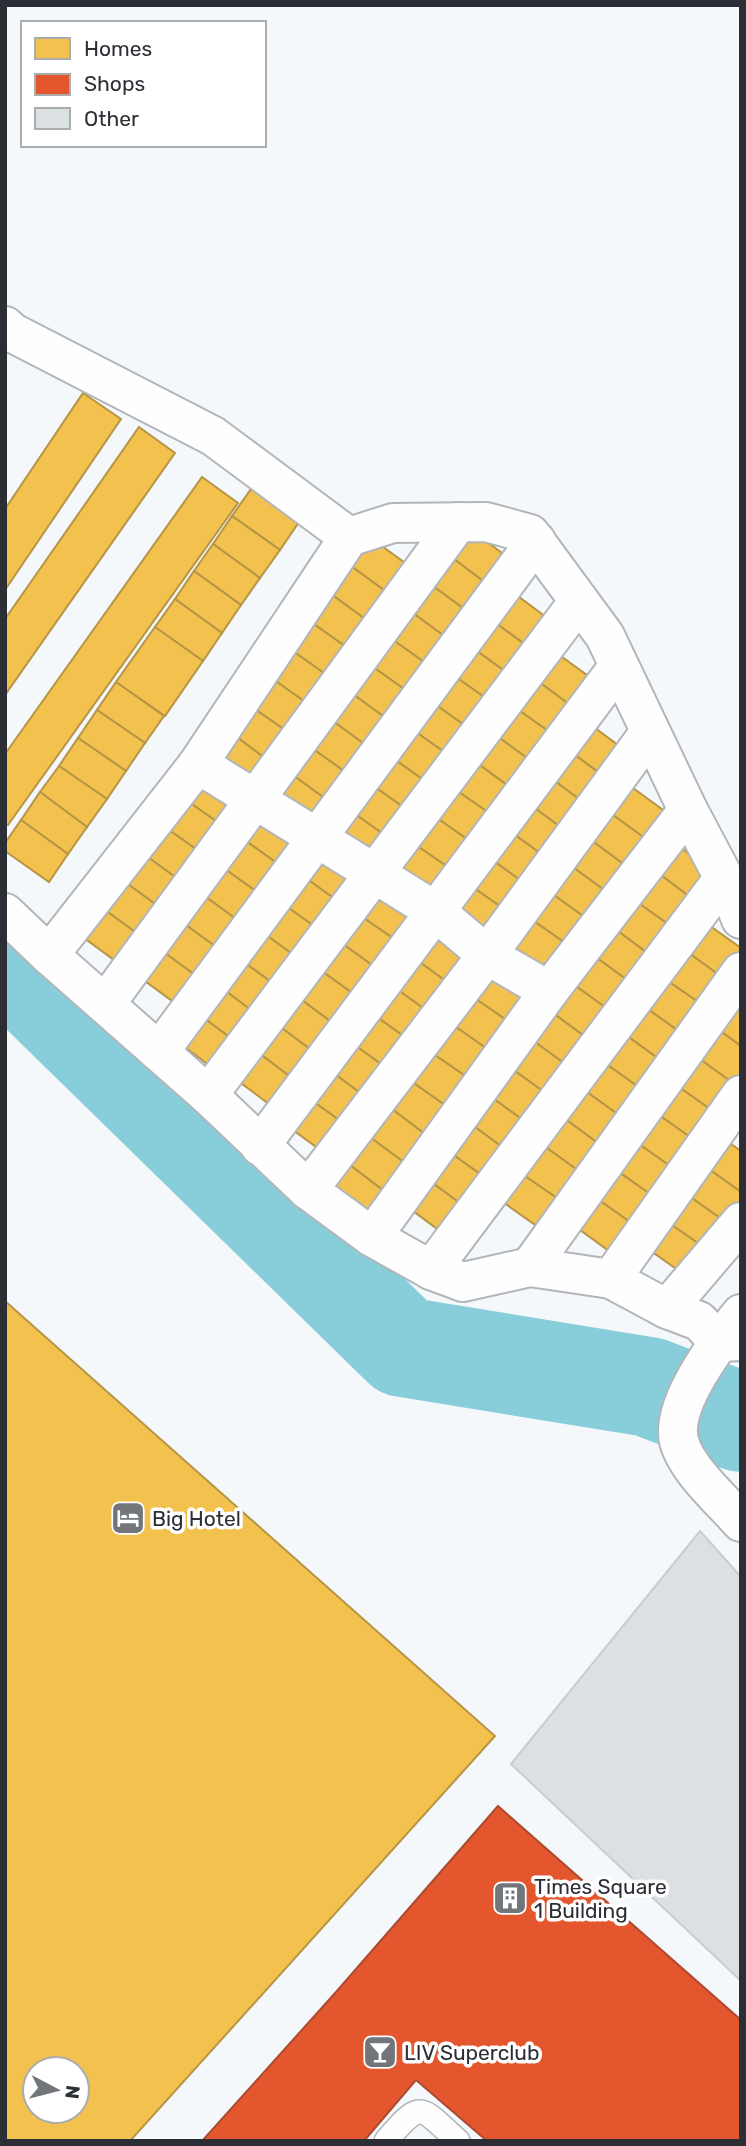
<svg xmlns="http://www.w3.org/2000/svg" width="746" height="2146" viewBox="0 0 746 2146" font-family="Rubik,sans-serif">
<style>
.homes{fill:#f2c14e;stroke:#b69546;stroke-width:2;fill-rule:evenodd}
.shops{fill:#e4572e;stroke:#ac4b30;stroke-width:2}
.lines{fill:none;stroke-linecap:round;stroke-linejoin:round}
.river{stroke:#88ceda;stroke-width:100}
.building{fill:#dbe0e3;stroke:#c8cdd0;stroke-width:2}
.service-casing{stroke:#b2b6ba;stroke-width:26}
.minor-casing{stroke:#b2b6ba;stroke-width:42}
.service{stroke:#fefefe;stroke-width:23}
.minor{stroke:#fefefe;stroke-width:38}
.labels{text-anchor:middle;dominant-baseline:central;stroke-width:7;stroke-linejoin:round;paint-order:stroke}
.poi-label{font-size:21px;fill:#2b2f35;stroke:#fff;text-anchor:start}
</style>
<rect width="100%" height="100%" fill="#f5f8fb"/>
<!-- homes -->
<g class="homes">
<path d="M 83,393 L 121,419 L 5,590 L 5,509 Z"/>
<path d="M 139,427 L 175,453 L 5,695 L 5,619 Z"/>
<path d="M 202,477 L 238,503 L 8,825 L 5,823 L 5,754 Z"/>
<path d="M 251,489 L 299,522 L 280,550 L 232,516 Z"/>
<path d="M 232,516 L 280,550 L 260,578 L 213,544 Z"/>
<path d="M 466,526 L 510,559 L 491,587 L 446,553 Z"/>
<path d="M 371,538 L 416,571 L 396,599 L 351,566 Z"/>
<path d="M 213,544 L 260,578 L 241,605 L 194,571 Z"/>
<path d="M 446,553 L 491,587 L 471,614 L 426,581 Z"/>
<path d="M 351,566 L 396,599 L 376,627 L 331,594 Z"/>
<path d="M 194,571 L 241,605 L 222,633 L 175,599 Z"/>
<path d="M 426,581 L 471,614 L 451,641 L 406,608 Z"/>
<path d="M 507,588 L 554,623 L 534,651 L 486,616 Z"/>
<path d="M 331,594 L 376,627 L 356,654 L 311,622 Z"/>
<path d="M 175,599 L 222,633 L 203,661 L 155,627 Z"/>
<path d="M 406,608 L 451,641 L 431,667 L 386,635 Z"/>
<path d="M 486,616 L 534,651 L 514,678 L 466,643 Z"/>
<path d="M 311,622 L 356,654 L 335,681 L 290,649 Z"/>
<path d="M 155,627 L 203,661 L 165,716 L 116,682 Z"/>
<path d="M 386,635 L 431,667 L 411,694 L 366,662 Z"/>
<path d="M 466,643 L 514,678 L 494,704 L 446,670 Z"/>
<path d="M 290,649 L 335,681 L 315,709 L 270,677 Z"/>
<path d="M 551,649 L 598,683 L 578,711 L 531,676 Z"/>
<path d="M 366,662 L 411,694 L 391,722 L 346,689 Z"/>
<path d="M 446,670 L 494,704 L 474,732 L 426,698 Z"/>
<path d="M 531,676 L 578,711 L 558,738 L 510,704 Z"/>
<path d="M 270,677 L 315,709 L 295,737 L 249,705 Z"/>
<path d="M 116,682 L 164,716 L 145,743 L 97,710 Z"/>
<path d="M 346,689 L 391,722 L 371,749 L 326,716 Z"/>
<path d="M 426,698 L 474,732 L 454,759 L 406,725 Z"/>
<path d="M 510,704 L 558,738 L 538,766 L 490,731 Z"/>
<path d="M 249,705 L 295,737 L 274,765 L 229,731 Z"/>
<path d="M 97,710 L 145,743 L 126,771 L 78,738 Z"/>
<path d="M 326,716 L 371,749 L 351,776 L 306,744 Z"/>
<path d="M 583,719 L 630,754 L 610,781 L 563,746 Z"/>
<path d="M 406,725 L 454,759 L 433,787 L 386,753 Z"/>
<path d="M 229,731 L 274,765 L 255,791 L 208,760 Z"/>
<path d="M 490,731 L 538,766 L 518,793 L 470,758 Z"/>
<path d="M 78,738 L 126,771 L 107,799 L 59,766 Z"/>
<path d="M 306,744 L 351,776 L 331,803 L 286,770 Z"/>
<path d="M 563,746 L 610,781 L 591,808 L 544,773 Z"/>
<path d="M 386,753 L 433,787 L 413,814 L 365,780 Z"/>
<path d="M 470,758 L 518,793 L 498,819 L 450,786 Z"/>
<path d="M 59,766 L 107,799 L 87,827 L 40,792 Z"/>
<path d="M 202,769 L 248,802 L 227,829 L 182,797 Z"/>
<path d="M 286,770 L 331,803 L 311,829 L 266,797 Z"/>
<path d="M 544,773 L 591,808 L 571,835 L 524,800 Z"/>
<path d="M 365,780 L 413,814 L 393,841 L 345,807 Z"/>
<path d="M 622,780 L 670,815 L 650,842 L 602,807 Z"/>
<path d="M 450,786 L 498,819 L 478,847 L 430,813 Z"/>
<path d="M 40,792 L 87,827 L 68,854 L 21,820 Z"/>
<path d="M 182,797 L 227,829 L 207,857 L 162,825 Z"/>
<path d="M 524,800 L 571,835 L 551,861 L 504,827 Z"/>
<path d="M 256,806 L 301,838 L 281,866 L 236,834 Z"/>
<path d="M 345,807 L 393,841 L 373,868 L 325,835 Z"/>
<path d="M 602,807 L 650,842 L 630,869 L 583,834 Z"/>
<path d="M 430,813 L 478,847 L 458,874 L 410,841 Z"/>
<path d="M 21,820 L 68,854 L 49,882 L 5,851 L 5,843 Z"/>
<path d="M 162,825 L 207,857 L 186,885 L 141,852 Z"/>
<path d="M 504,827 L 551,861 L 531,888 L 484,854 Z"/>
<path d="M 236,834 L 281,866 L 260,894 L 215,862 Z"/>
<path d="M 583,834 L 630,869 L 611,895 L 563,860 Z"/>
<path d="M 669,839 L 716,874 L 695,901 L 649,866 Z"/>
<path d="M 410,841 L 458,874 L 438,902 L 389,868 Z"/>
<path d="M 316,843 L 363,876 L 343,905 L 296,871 Z"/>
<path d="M 141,852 L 186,885 L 166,912 L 121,879 Z"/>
<path d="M 484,854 L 531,888 L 511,914 L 464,881 Z"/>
<path d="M 563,860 L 611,895 L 591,922 L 543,887 Z"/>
<path d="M 215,862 L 260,894 L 240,922 L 195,889 Z"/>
<path d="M 649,866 L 695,901 L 675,929 L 627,895 Z"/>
<path d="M 296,871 L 343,905 L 322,932 L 275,898 Z"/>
<path d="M 121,879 L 166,912 L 146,940 L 101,907 Z"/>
<path d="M 464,881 L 511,914 L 492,941 L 444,908 Z"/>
<path d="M 373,882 L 421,915 L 400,943 L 352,910 Z"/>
<path d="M 543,887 L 591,922 L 572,948 L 524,914 Z"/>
<path d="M 195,889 L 240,922 L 220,950 L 175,917 Z"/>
<path d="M 627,895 L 675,929 L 654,958 L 607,923 Z"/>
<path d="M 275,898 L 322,932 L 302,961 L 255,927 Z"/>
<path d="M 101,907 L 146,940 L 125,968 L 80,935 Z"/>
<path d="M 352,910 L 400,943 L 380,971 L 332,936 Z"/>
<path d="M 524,914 L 572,948 L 552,974 L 504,941 Z"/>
<path d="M 175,917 L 220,950 L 199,978 L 154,945 Z"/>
<path d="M 699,918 L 741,948 L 741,959 L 726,980 L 679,946 Z"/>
<path d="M 607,923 L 654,958 L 634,985 L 586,950 Z"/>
<path d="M 428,925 L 475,959 L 454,987 L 407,953 Z"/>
<path d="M 255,927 L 302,961 L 281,989 L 234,955 Z"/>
<path d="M 332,936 L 380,971 L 359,998 L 312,964 Z"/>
<path d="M 154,945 L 199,978 L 179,1006 L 134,973 Z"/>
<path d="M 679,946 L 726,980 L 707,1008 L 659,975 Z"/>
<path d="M 586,950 L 634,985 L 613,1013 L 566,979 Z"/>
<path d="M 407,953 L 454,987 L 434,1016 L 387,982 Z"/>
<path d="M 234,955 L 281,989 L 260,1017 L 214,982 Z"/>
<path d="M 312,964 L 359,998 L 338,1027 L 291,992 Z"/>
<path d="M 491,966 L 539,1000 L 518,1028 L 470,995 Z"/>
<path d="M 659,975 L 707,1008 L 687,1037 L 639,1003 Z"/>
<path d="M 566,979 L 613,1013 L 592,1042 L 545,1007 Z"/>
<path d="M 214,982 L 260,1017 L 240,1045 L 193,1010 Z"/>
<path d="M 387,982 L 434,1016 L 413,1043 L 366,1009 Z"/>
<path d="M 291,992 L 338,1027 L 318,1055 L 271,1020 Z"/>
<path d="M 470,995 L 518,1028 L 497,1056 L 449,1022 Z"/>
<path d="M 639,1003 L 687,1037 L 667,1065 L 619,1030 Z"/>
<path d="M 741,1003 L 741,1046 L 709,1023 Z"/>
<path d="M 545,1007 L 592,1042 L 572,1069 L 524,1034 Z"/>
<path d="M 366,1009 L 413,1043 L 392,1072 L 345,1038 Z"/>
<path d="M 193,1010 L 240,1045 L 219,1073 L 173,1038 Z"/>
<path d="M 271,1020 L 318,1055 L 297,1082 L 251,1047 Z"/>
<path d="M 449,1022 L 497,1056 L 477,1084 L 429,1051 Z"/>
<path d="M 709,1023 L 741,1046 L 741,1081 L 737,1086 L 690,1052 Z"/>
<path d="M 619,1030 L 667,1065 L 647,1093 L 599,1059 Z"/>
<path d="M 524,1034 L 572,1069 L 551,1097 L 504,1063 Z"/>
<path d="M 345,1038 L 392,1072 L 371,1101 L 324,1066 Z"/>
<path d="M 251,1047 L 297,1082 L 277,1110 L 230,1075 Z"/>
<path d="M 429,1051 L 477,1084 L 456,1113 L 408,1079 Z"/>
<path d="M 690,1052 L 737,1086 L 717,1114 L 669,1080 Z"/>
<path d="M 599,1059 L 647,1093 L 627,1121 L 580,1087 Z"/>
<path d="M 504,1063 L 551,1097 L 531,1126 L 483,1091 Z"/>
<path d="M 324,1066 L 371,1101 L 350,1128 L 303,1094 Z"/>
<path d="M 408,1079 L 456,1113 L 434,1141 L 388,1106 Z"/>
<path d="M 669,1080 L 717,1114 L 697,1142 L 649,1108 Z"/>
<path d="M 580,1087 L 627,1121 L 607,1150 L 560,1115 Z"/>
<path d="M 483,1091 L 531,1126 L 510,1153 L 463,1118 Z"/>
<path d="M 303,1094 L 350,1128 L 330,1157 L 282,1122 Z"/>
<path d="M 388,1106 L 434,1141 L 413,1169 L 367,1135 Z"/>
<path d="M 649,1108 L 697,1142 L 677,1171 L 629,1137 Z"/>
<path d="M 560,1115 L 607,1150 L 587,1177 L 540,1143 Z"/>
<path d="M 463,1118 L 510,1153 L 490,1181 L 442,1147 Z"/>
<path d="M 367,1135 L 413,1169 L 393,1198 L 346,1162 Z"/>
<path d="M 718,1135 L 741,1151 L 741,1192 L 699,1162 Z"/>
<path d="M 629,1137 L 677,1171 L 657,1199 L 609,1165 Z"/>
<path d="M 540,1143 L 587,1177 L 567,1205 L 519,1172 Z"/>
<path d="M 442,1147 L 490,1181 L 469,1210 L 422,1175 Z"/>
<path d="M 346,1162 L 393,1198 L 372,1226 L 326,1191 Z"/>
<path d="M 699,1162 L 741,1192 L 741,1204 L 727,1223 L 679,1189 Z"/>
<path d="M 609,1165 L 657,1199 L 637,1227 L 589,1193 Z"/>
<path d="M 519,1172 L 567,1205 L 548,1234 L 500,1200 Z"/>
<path d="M 422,1175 L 469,1210 L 448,1237 L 401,1202 Z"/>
<path d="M 679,1189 L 727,1223 L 708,1250 L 660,1217 Z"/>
<path d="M 589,1193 L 637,1227 L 616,1256 L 569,1222 Z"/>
<path d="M 660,1217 L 708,1250 L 689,1278 L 641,1244 Z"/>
<path d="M 5,1301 L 495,1736 L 130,2141 L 5,2141 ZM 35,2069 L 77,2069 L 77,2111 L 35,2111 Z"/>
</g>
<!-- shops -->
<path class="shops" d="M 498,1806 L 741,2020 L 741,2141 L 487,2141 L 416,2080 L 364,2141 L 202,2141 L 336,1992 Z"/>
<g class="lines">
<!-- river -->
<path class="river" d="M 5,958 L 403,1347 L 649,1387 L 741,1422"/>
</g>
<!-- building -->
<path class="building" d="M 700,1531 L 741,1577 L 741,1981 L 511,1764 Z"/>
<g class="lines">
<!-- service casing -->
<g class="service-casing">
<path id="service" d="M 386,2141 C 422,2099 419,2106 458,2141"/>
</g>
<!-- minor casing -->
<g class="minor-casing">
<g id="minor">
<path d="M 5,326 L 13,333 L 213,436 L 349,537"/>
<path d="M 198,764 L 435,911 L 487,955 L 549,991"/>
<path d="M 5,913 L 49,955 L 208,1095 L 308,1190 L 372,1237 L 431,1270 L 463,1282 L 530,1267 L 611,1279 L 667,1309 L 699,1321 L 719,1342 L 741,1341"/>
<path d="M 49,955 L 198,764 L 349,537 L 393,523 L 486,522 L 530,534 L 605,636 L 688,810 L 724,878 L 741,919"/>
<path d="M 106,1003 L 458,522"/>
<path d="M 159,1052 L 536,541"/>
<path d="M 208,1095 L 579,601"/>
<path d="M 260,1146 L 618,667"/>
<path d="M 308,1190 L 487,955 L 650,732"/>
<path d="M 372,1237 L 549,991 L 688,810"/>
<path d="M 530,1267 L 741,972"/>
<path d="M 431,1270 L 724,878"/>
<path d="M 611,1279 L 741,1095"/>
<path d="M 667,1309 L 741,1222"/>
<path d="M 741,1314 C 719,1341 670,1404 679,1441 C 686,1469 722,1500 741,1522"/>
</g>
</g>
<!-- service -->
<use href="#service" class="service"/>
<!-- minor -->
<use href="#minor" class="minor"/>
</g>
<!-- icons -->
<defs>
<g id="hotel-square" transform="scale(1.75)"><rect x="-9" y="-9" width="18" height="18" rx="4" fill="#72757a" stroke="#fff"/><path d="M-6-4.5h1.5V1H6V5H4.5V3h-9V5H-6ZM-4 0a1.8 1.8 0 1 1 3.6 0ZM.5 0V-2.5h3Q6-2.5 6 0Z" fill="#fff"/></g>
<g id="building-square" transform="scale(1.75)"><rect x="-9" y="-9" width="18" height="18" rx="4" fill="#72757a" stroke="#fff"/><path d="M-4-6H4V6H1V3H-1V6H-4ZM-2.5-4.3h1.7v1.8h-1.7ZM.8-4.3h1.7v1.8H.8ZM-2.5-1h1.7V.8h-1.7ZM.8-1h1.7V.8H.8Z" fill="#fff"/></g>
<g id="bar-square" transform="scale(1.75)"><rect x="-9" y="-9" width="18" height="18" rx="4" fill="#72757a" stroke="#fff"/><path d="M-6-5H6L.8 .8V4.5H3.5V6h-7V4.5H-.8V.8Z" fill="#fff"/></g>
</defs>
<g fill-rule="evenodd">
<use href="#hotel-square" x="128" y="1518"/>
<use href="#building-square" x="510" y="1898"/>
<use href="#bar-square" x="380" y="2052"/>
</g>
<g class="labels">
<!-- poi labels -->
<g class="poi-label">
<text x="152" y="1518">Big Hotel</text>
<text x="534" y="1886">Times Square<tspan x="534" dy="24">1 Building</tspan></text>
<text x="404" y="2052">LIV Superclub</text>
</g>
</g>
<!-- border -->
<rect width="746" height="2146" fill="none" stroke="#2b2f35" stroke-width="14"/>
<!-- legend -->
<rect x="21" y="21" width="245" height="126" fill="#ffffff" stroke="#aaacae" stroke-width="2"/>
<rect x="35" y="38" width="35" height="21" fill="#f2c14e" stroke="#aaacae" stroke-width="2"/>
<text x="84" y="56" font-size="21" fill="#2b2f35">Homes</text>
<rect x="35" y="74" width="35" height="21" fill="#e4572e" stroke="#aaacae" stroke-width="2"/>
<text x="84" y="91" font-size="21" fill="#2b2f35">Shops</text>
<rect x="35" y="108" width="35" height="21" fill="#dbe0e3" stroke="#aaacae" stroke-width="2"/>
<text x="84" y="126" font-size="21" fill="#2b2f35">Other</text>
<!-- north arrow -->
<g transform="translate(56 2090) rotate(97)"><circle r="33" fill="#ffffff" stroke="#aaacae" stroke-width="2"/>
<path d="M0-5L12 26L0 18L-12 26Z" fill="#72757a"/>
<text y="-10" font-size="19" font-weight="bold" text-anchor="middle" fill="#2b2f35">N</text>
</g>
</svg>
